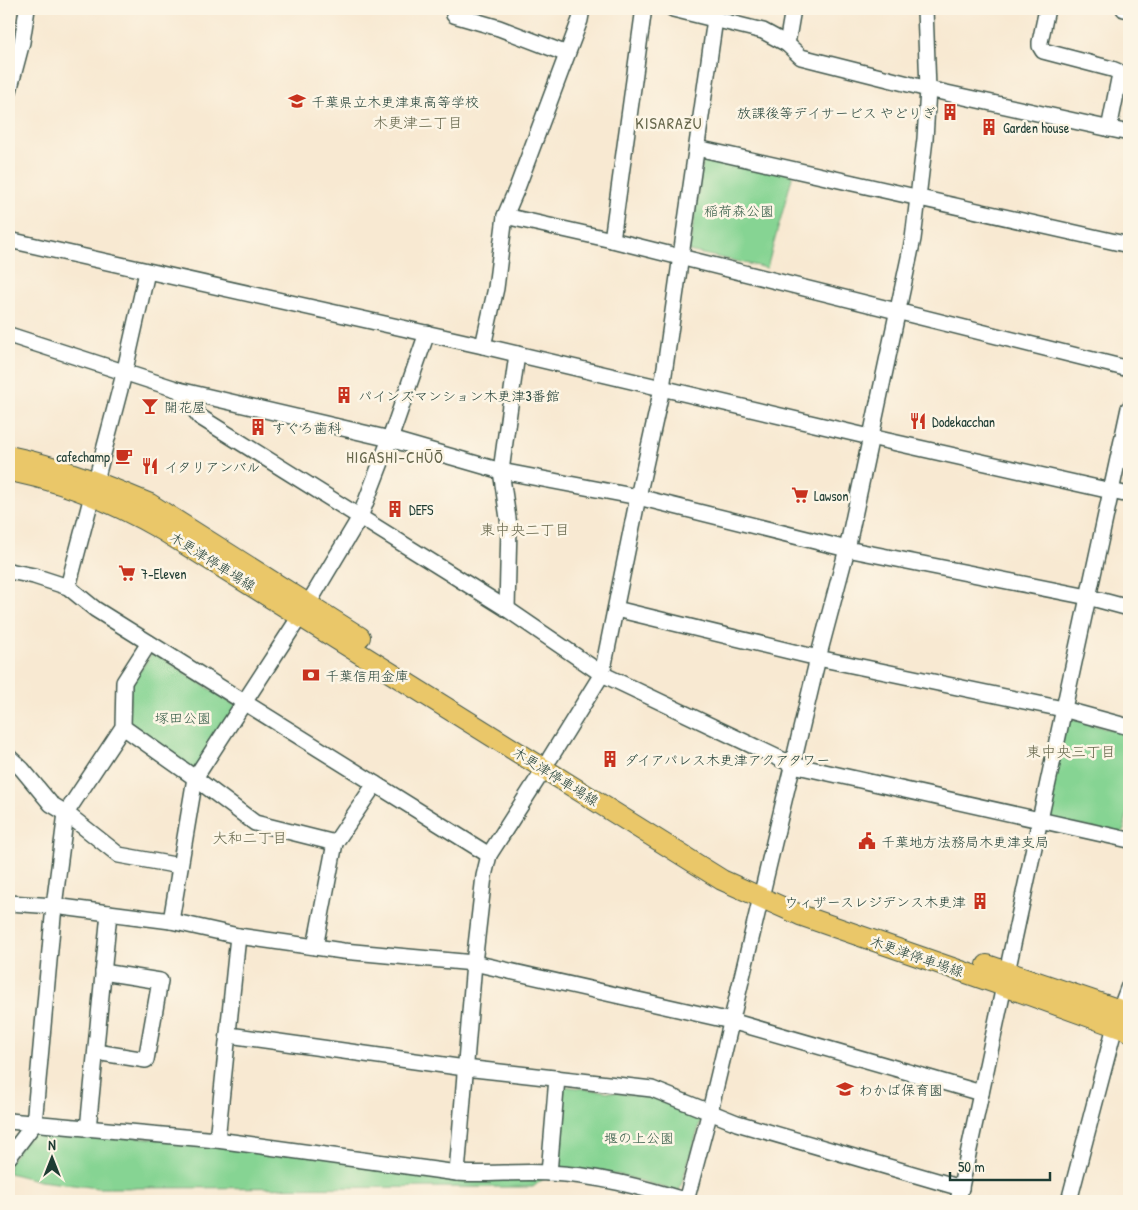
<svg xmlns="http://www.w3.org/2000/svg" width="1138" height="1210" viewBox="0 0 1138 1210" font-family="'Patrick Hand','Klee One',sans-serif">
<style>
.green{fill:#86d493;stroke:#528864}
.lines{fill:none;stroke-linecap:round;stroke-linejoin:round}
.minor-casing{stroke:#40574c;stroke-width:18}
.major-casing{stroke:#40574c;stroke-width:22}
.minor{stroke:#fff;stroke-width:15}
.major{stroke:#eac769;stroke-width:20}
.labels{text-anchor:middle;dominant-baseline:central;stroke-width:5;stroke-linejoin:round;paint-order:stroke}
.poi-label{font-size:14px;fill:#1f3d34;stroke:#fcf5e5;text-anchor:start}
.park-label{font-size:14px;fill:#345b47;stroke:#fcf5e5}
.street-label{font-size:14px;fill:#1f3d34;stroke:#fcf5e5}
.neighbourhood-label{font-size:15px;fill:#66674c;stroke:#fcf5e5}
.quarter-label{font-size:16px;letter-spacing:1px;fill:#66674c;stroke:#fcf5e5}
</style>
<rect width="100%" height="100%" fill="#fcf5e5"/>
<filter id="ink" filterUnits="userSpaceOnUse"><feTurbulence type="fractalNoise" baseFrequency=".02" numOctaves="2"/><feDisplacementMap in="SourceGraphic" scale="10" xChannelSelector="R" yChannelSelector="G"/><feConvolveMatrix kernelMatrix="1 2 1 2 8 2 1 2 1" color-interpolation-filters="sRGB"/></filter>
<filter id="wash" filterUnits="userSpaceOnUse"><feTurbulence type="fractalNoise" baseFrequency=".0096" numOctaves="4" result="noise"/><feDisplacementMap in="SourceGraphic" scale="20" xChannelSelector="R" yChannelSelector="G"/><feGaussianBlur stdDeviation="1.12" result="paint"/><feColorMatrix in="noise" values="0 0 0 0 0 0 0 0 0 0 0 0 0 0 0 0 0 1.4 0 .05"/><feComposite in="paint" operator="in"/></filter>
<g filter="url(#wash)">
<rect width="100%" height="100%" fill="#f8e9d2"/>
<!-- green -->
<g class="green">
<path d="M 704,155 L 793,174 L 767,268 L 689,251 Z"/>
<path d="M 153,652 L 236,706 L 194,773 L 128,724 L 131,684 Z"/>
<path d="M 1067,718 L 1129,734 L 1129,805 L 1123,834 L 1045,819 Z"/>
<path d="M 563,1086 L 651,1097 L 702,1117 L 679,1192 L 620,1175 L 557,1168 Z"/>
<path d="M 37,1128 L 548,1175 L 533,1187 L 98,1188 L 40,1181 L 9,1173 L 9,1162 Z"/>
</g>
</g>
<g filter="url(#ink)">
<g class="lines">
<!-- minor casing -->
<g class="minor-casing">
<g id="minor">
<path d="M 673,9 L 763,31 L 787,44 L 801,57 L 928,89 L 1129,133"/>
<path d="M 1047,9 L 1040,42 L 1040,46 L 1043,51 L 1112,69 L 1117,71 L 1120,74 L 1109,129"/>
<path d="M 1124,9 L 1129,10"/>
<path d="M 454,15 L 499,28 L 567,54"/>
<path d="M 787,44 L 793,9"/>
<path d="M 9,91 L 22,42 L 27,9"/>
<path d="M 697,148 L 1129,245"/>
<path d="M 505,216 L 612,240 L 1129,369"/>
<path d="M 9,240 L 483,346 L 870,437 L 1129,495"/>
<path d="M 612,240 L 643,15 L 642,9"/>
<path d="M 9,335 L 179,390 L 390,439 L 501,471 L 638,497 L 847,549 L 1088,597 L 1129,608"/>
<path d="M 483,346 L 496,288 L 505,216 L 517,188 L 580,20 L 582,9"/>
<path d="M 179,390 L 200,417 L 507,609 L 602,674 L 793,765 L 1129,840"/>
<path d="M 9,571 L 34,576 L 68,587 L 95,609 L 489,855"/>
<path d="M 68,587 L 124,374 L 147,272"/>
<path d="M 507,609 L 509,525 L 501,471 L 517,354"/>
<path d="M 616,609 L 818,658 L 1063,709 L 1129,727"/>
<path d="M 123,727 L 195,778 L 255,823 L 335,843"/>
<path d="M 9,757 L 22,769 L 51,804 L 66,813 L 119,855 L 180,866"/>
<path d="M 550,758 L 602,674 L 638,497 L 662,388 L 715,19"/>
<path d="M 9,903 L 54,906 L 171,921 L 238,936 L 343,951 L 474,963 L 731,1021 L 981,1093"/>
<path d="M 171,921 L 195,778 L 308,604 L 360,517 L 390,439 L 427,333"/>
<path d="M 315,947 L 335,843 L 375,784"/>
<path d="M 1007,972 L 1129,408"/>
<path d="M 1120,1010 L 1129,986"/>
<path d="M 229,1035 L 465,1068 L 652,1089 L 737,1123 L 961,1188"/>
<path d="M 96,1052 L 146,1060 L 160,981 L 103,972"/>
<path d="M 9,1121 L 217,1140 L 457,1173 C 488,1175 518,1171 549,1173 C 596,1175 642,1187 687,1201"/>
<path d="M 88,1129 L 109,913"/>
<path d="M 217,1140 L 238,936"/>
<path d="M 9,1157 L 34,1124 L 54,906 L 66,813 L 123,727 L 124,682 L 149,643"/>
<path d="M 457,1173 L 474,963 L 484,876 L 489,855 L 544,769"/>
<path d="M 549,1173 L 557,1078"/>
<path d="M 686,1201 L 710,1111 L 818,658 L 847,549 L 913,239 L 925,139 L 928,89 L 925,9"/>
<path d="M 958,1201 L 1004,986"/>
<path d="M 1069,1201 L 1115,1026"/>
</g>
</g>
<!-- major casing -->
<g class="major-casing">
<g id="major">
<path d="M 9,456 C 58,466 105,485 150,504 L 360,637"/>
<path d="M 9,471 C 63,481 115,503 162,530 L 722,880 L 800,915 L 1004,986 L 1129,1031"/>
<path d="M 987,965 L 1129,1013"/>
</g>
</g>
<!-- minor -->
<use href="#minor" class="minor"/>
<!-- major -->
<use href="#major" class="major"/>
</g>
</g>
<!-- icons -->
<defs>
<g id="school-bare" transform="scale(1.35)"><path d="M0-5L7-2L0 1L-7-2ZM-4 1L0 2.5L4 1V4Q0 6-4 4Z" fill="#c8321e" stroke="#fcf5e5" stroke-width="2.5" paint-order="stroke"/></g>
<g id="building-bare" transform="scale(1.35)"><path d="M-4-6H4V6H1V3H-1V6H-4ZM-2.5-4.3h1.7v1.8h-1.7ZM.8-4.3h1.7v1.8H.8ZM-2.5-1h1.7V.8h-1.7ZM.8-1h1.7V.8H.8Z" fill="#c8321e" stroke="#fcf5e5" stroke-width="2.5" paint-order="stroke"/></g>
<g id="bar-bare" transform="scale(1.35)"><path d="M-6-5H6L.8 .8V4.5H3.5V6h-7V4.5H-.8V.8Z" fill="#c8321e" stroke="#fcf5e5" stroke-width="2.5" paint-order="stroke"/></g>
<g id="restaurant-bare" transform="scale(1.35)"><path d="M-5-6h1v4h1v-4h1v4h1v-4h1v5L-1.5 .5V6h-2V.5L-5-1ZM5-6V6H3V1.5H1.5Q1.5-4 5-6Z" fill="#c8321e" stroke="#fcf5e5" stroke-width="2.5" paint-order="stroke"/></g>
<g id="cafe-bare" transform="scale(1.35)"><path d="M-5.5-4.5H6V0H3Q3 3.5 0 3.5H-2.5Q-5.5 3.5-5.5 0ZM3-3.2v2h1.7v-2ZM-6 4.5H4V6H-6Z" fill="#c8321e" stroke="#fcf5e5" stroke-width="2.5" paint-order="stroke"/></g>
<g id="supermarket-bare" transform="scale(1.35)"><path d="M-6-5.5h2.5l.6 2H6L4.5 2H-2.5L-4.4-4H-6ZM-1.5 3.2a1.3 1.3 0 1 0 .1 0ZM3 3.2a1.3 1.3 0 1 0 .1 0Z" fill="#c8321e" stroke="#fcf5e5" stroke-width="2.5" paint-order="stroke"/></g>
<g id="bank-bare" transform="scale(1.35)"><path d="M-6-4H6V4H-6ZM0-2.3a2.3 2.3 0 1 0 0 4.6a2.3 2.3 0 1 0 0-4.6Z" fill="#c8321e" stroke="#fcf5e5" stroke-width="2.5" paint-order="stroke"/></g>
<g id="civic-bare" transform="scale(1.35)"><path d="M-.6-6.5H3V-4.5H.6V-3L4-1V1h2V6H-6V1h2V-1L-.6-3ZM-1.2 2.5V6h2.4V2.5Z" fill="#c8321e" stroke="#fcf5e5" stroke-width="2.5" paint-order="stroke"/></g>
</defs>
<g fill-rule="evenodd">
<use href="#school-bare" x="297" y="101"/>
<use href="#building-bare" x="950" y="112"/>
<use href="#building-bare" x="989" y="127"/>
<use href="#building-bare" x="344" y="395"/>
<use href="#bar-bare" x="150" y="406"/>
<use href="#restaurant-bare" x="918" y="421"/>
<use href="#building-bare" x="258" y="427"/>
<use href="#cafe-bare" x="124" y="456"/>
<use href="#restaurant-bare" x="150" y="466"/>
<use href="#supermarket-bare" x="800" y="495"/>
<use href="#building-bare" x="395" y="509"/>
<use href="#supermarket-bare" x="127" y="573"/>
<use href="#bank-bare" x="311" y="675"/>
<use href="#building-bare" x="610" y="759"/>
<use href="#civic-bare" x="867" y="841"/>
<use href="#building-bare" x="980" y="901"/>
<use href="#school-bare" x="845" y="1089"/>
</g>
<g class="labels">
<!-- poi labels -->
<g class="poi-label">
<text x="311" y="101">千葉県立木更津東高等学校</text>
<text x="936" y="112" text-anchor="end">放課後等デイサービス やどりぎ</text>
<text x="1003" y="127">Garden house</text>
<text x="358" y="395">パインズマンション木更津3番館</text>
<text x="164" y="406">開花屋</text>
<text x="932" y="421">Dodekacchan</text>
<text x="272" y="427">すぐろ歯科</text>
<text x="110" y="456" text-anchor="end">cafechamp</text>
<text x="164" y="466">イタリアンバル</text>
<text x="814" y="495">Lawson</text>
<text x="409" y="509">DEFS</text>
<text x="141" y="573">7-Eleven</text>
<text x="325" y="675">千葉信用金庫</text>
<text x="624" y="759">ダイアパレス木更津アクアタワー</text>
<text x="881" y="841">千葉地方法務局木更津支局</text>
<text x="966" y="901" text-anchor="end">ウィザースレジデンス木更津</text>
<text x="859" y="1089">わかば保育園</text>
</g>
<!-- park labels -->
<g class="park-label">
<text x="739" y="210">稲荷森公園</text>
<text x="183" y="717">塚田公園</text>
<text x="639" y="1137">堰の上公園</text>
</g>
<!-- street labels -->
<g class="street-label">
<text transform="translate(213 561) rotate(32)">木更津停車場線</text>
<text transform="translate(556 776) rotate(32)">木更津停車場線</text>
<text transform="translate(917 956) rotate(19)">木更津停車場線</text>
</g>
<!-- neighbourhood labels -->
<g class="neighbourhood-label">
<text x="418" y="122">木更津二丁目</text>
<text x="525" y="529">東中央二丁目</text>
<text x="1071" y="751">東中央三丁目</text>
<text x="250" y="837">大和二丁目</text>
</g>
<!-- quarter labels -->
<g class="quarter-label">
<text x="669" y="123">KISARAZU</text>
<text x="395" y="457">HIGASHI-CHŪŌ</text>
</g>
</g>
<!-- margin -->
<rect width="1138" height="1210" fill="none" stroke="#fcf5e5" stroke-width="30"/>
<!-- north arrow -->
<g transform="translate(52 1158)" stroke="#fcf5e5" stroke-width="4" paint-order="stroke">
<path d="M0-4L9 19L0 12L-9 19Z" fill="#1f3d34"/>
<text y="-8" font-size="14" font-weight="bold" text-anchor="middle" fill="#1f3d34">N</text>
</g>
<!-- scale -->
<path d="M950 1172v8h100v-8" fill="none" stroke="#1f3d34" stroke-width="2.5"/>
<text x="958" y="1172" font-size="15" fill="#1f3d34" stroke="#fcf5e5" stroke-width="4" paint-order="stroke">50 m</text>
</svg>
